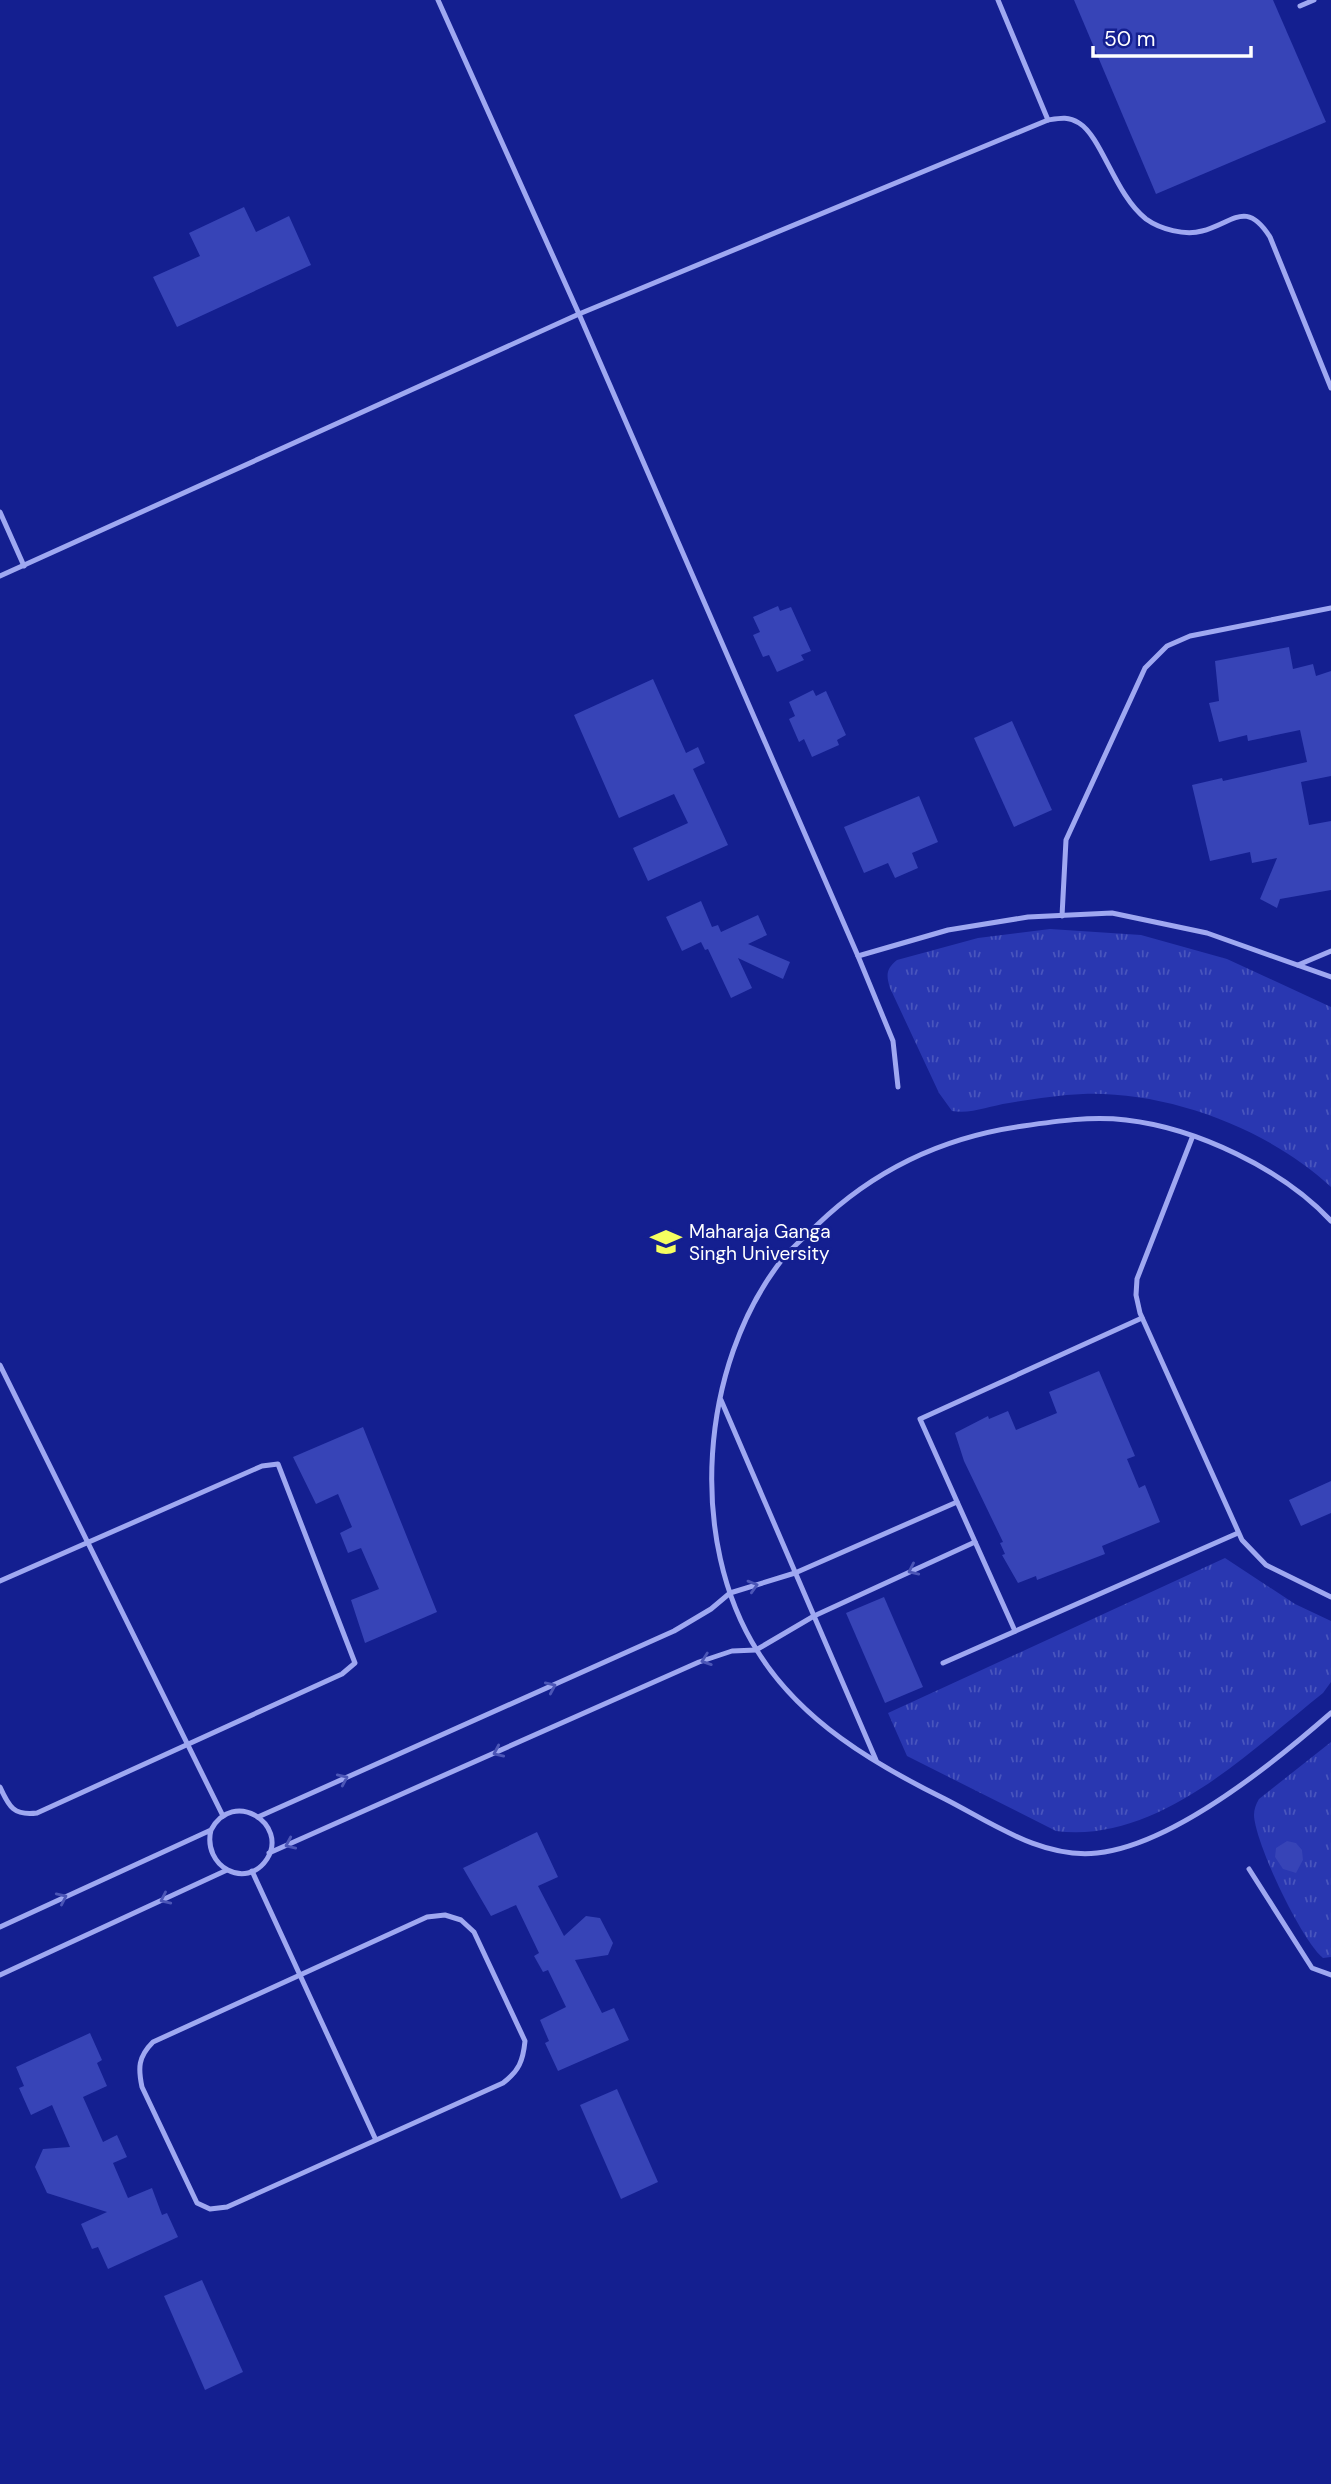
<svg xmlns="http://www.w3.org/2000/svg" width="1331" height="2484" viewBox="0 0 1331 2484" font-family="'DM Sans',sans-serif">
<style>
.park{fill:url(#park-tufts)}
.building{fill:#3744b7}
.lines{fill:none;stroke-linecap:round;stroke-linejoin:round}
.lane{stroke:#9fa8f1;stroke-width:5}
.oneway{stroke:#4c56b7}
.labels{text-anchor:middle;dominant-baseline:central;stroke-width:6;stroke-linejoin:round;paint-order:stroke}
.poi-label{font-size:19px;fill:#fff;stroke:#141f90;text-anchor:start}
</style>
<defs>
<pattern id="park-tufts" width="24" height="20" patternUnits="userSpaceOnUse" patternTransform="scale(1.75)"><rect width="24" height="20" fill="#2937b1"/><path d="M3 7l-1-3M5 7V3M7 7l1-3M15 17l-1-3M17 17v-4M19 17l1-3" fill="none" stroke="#4955bd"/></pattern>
</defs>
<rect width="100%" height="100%" fill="#141f90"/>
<!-- park -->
<g class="park">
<path d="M 1050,929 L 1141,935 L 1227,959 L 1331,1007 L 1331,1187 C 1269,1129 1168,1091 1083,1094 C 1059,1095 1033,1099 1009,1103 C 989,1106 972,1114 952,1111 L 939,1093 L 890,988 C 886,975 886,969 897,960 L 978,938 Z"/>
<path d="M 1225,1558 L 1295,1604 L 1331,1621 L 1331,1682 L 1323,1693 C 1249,1752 1158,1844 1056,1831 L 907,1756 L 888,1713 Z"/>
<path d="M 1331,1742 L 1331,1957 L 1323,1958 C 1301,1940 1255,1843 1254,1815 C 1254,1809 1256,1804 1259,1799 Z"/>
</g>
<!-- building -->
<g class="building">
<path d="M 1074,0 L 1273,0 L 1326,122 L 1156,194 Z"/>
<path d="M 244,207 L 256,232 L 289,216 L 311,265 L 177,327 L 153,277 L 200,256 L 189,233 Z"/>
<path d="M 778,606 L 780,611 L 791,607 L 811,651 L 801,655 L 804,660 L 777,672 L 769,655 L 763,657 L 753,635 L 760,632 L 753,617 Z"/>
<path d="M 1289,647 L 1293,669 L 1313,664 L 1316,676 L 1331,671 L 1331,776 L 1301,782 L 1309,825 L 1331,821 L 1331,890 L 1280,899 L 1277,908 L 1260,899 L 1277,858 L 1252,863 L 1250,852 L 1210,861 L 1192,785 L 1222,778 L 1223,781 L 1307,762 L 1300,730 L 1248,741 L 1247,735 L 1219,742 L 1209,703 L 1219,701 L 1215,661 Z"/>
<path d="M 653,679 L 686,753 L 698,747 L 705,763 L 693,769 L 728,845 L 648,881 L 633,848 L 688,823 L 674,794 L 619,818 L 574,715 Z"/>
<path d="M 813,690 L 816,696 L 826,691 L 846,735 L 837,740 L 839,745 L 812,757 L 804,739 L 799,742 L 789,719 L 795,716 L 789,702 Z"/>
<path d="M 1012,721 L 1052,810 L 1014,827 L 974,738 Z"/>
<path d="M 919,796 L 938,842 L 912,853 L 918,868 L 895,878 L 888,863 L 864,873 L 844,827 Z"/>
<path d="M 701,901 L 712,927 L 718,925 L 721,932 L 758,915 L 767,935 L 748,944 L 790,962 L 783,979 L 738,958 L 752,988 L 731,998 L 708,949 L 705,950 L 701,942 L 682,951 L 666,917 Z"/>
<path d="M 1099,1371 L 1135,1456 L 1127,1459 L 1139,1488 L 1145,1485 L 1160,1522 L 1102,1546 L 1105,1554 L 1037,1580 L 1036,1576 L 1018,1583 L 1002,1555 L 1005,1554 L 1000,1543 L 1003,1542 L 964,1461 L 955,1433 L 988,1416 L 989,1419 L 1008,1411 L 1016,1430 L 1057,1413 L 1049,1392 Z"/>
<path d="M 363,1427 L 437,1612 L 365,1643 L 351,1600 L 379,1589 L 361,1548 L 348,1553 L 340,1533 L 352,1527 L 338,1494 L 316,1504 L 293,1457 Z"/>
<path d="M 1331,1481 L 1331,1513 L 1301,1526 L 1289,1500 Z"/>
<path d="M 884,1597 L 923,1687 L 885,1703 L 846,1613 Z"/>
<path d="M 537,1832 L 558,1877 L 538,1886 L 564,1936 L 586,1916 L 600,1918 L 613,1943 L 608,1955 L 575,1960 L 602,2013 L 614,2008 L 629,2040 L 558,2071 L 545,2043 L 549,2041 L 540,2020 L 566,2007 L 548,1970 L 543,1972 L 534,1956 L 539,1953 L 516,1905 L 491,1916 L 463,1868 Z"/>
<path d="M 1287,1841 L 1296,1843 L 1302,1850 L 1303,1860 L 1296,1873 L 1283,1869 L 1275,1857 L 1276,1848 Z"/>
<path d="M 90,2033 L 102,2060 L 97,2063 L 107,2086 L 83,2097 L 103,2142 L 117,2135 L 127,2157 L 113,2163 L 128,2198 L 152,2188 L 162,2215 L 167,2213 L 178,2237 L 108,2269 L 98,2247 L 92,2249 L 81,2224 L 107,2212 L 47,2193 L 35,2167 L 43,2149 L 70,2147 L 52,2105 L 31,2115 L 19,2088 L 24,2086 L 16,2067 Z"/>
<path d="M 617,2089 L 658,2182 L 621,2199 L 580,2105 Z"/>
<path d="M 202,2280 L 243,2372 L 205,2390 L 164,2296 Z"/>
</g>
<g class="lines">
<!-- lane -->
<g class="lane">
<path d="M 438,0 L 579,314 L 858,956 L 893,1041 L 898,1087"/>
<path d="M 998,0 L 1048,120"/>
<path d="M 1300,6 L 1314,0"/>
<path d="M 0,512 L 24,566"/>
<path d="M 0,576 L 579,314 L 1048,120 C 1060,118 1068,116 1079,123 C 1102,137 1115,195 1146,219 C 1160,229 1185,236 1202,231 C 1233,223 1246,199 1270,237 L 1331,388"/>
<path d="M 1062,916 L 1066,840 L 1145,668 L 1167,646 L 1190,636 L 1331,608"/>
<path d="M 858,956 L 948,930 L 1028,917 L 1112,913 L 1207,933 L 1331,977"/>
<path d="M 1298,965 L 1331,951"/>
<path d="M 1192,1138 L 1137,1279 L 1136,1295 L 1140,1313 L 1242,1540 L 1266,1565 L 1331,1597"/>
<path d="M 1331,1221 C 1283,1169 1196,1128 1126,1120 C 1091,1116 1057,1121 1023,1126 C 943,1137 875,1169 817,1225 C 805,1237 791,1248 781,1261 C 700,1366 687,1540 758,1652 C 801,1721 874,1764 945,1799 C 992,1823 1042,1859 1097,1853 C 1173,1845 1275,1762 1331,1713"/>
<path d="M 0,1365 L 223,1816"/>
<path d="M 721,1400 L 876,1760"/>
<path d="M 0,1581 L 262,1466 L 278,1464 L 355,1663 L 342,1674 L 37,1813 C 14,1816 9,1807 0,1787"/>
<path d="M 1015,1631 L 920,1419 L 1142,1318"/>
<path d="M 943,1663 L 1238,1533"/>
<path d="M 258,1817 L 674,1631 L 711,1609 L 730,1593 L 795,1573 L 957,1502"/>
<path d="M 269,1853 L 699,1662 L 732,1651 L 756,1650 L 814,1616 L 975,1542"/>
<path d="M 1249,1869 L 1312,1968 L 1331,1975"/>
<path d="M 252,1871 L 375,2138"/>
<path d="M 445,1915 L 461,1920 L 474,1932 L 525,2041 C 523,2061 519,2071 503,2083 L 227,2207 L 210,2209 L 197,2203 L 142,2087 C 138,2068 138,2057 153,2042 L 427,1917 Z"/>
<path d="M 0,1927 L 211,1830 C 233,1788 289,1824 267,1859 C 246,1891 202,1866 211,1830"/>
<path d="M 0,1975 L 227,1870"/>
</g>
</g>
<!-- one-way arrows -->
<defs><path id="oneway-chevron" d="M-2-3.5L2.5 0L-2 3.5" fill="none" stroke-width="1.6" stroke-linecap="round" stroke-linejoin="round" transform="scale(1.75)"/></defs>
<g class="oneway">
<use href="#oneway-chevron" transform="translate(913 1570) rotate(155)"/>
<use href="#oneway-chevron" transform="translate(753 1586) rotate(-16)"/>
<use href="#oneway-chevron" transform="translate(706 1660) rotate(161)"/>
<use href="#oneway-chevron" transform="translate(551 1687) rotate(-24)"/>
<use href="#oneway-chevron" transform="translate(498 1752) rotate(156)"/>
<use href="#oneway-chevron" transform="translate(343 1779) rotate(-24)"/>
<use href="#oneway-chevron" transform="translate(290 1844) rotate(156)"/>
<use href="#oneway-chevron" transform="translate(62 1898) rotate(-25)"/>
<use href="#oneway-chevron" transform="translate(165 1899) rotate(155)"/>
</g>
<!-- icons -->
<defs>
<g id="university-bare" transform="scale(2.415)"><path d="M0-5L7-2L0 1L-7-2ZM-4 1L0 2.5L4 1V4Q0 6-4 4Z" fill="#f6ff60" stroke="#141f90" stroke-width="2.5" paint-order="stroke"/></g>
</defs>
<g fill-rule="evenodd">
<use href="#university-bare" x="666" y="1242"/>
</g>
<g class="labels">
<!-- poi labels -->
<g class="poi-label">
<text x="689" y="1231">Maharaja Ganga<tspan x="689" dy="22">Singh University</tspan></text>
</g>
</g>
<!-- scale -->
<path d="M1093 46v10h158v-10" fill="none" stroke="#ffffff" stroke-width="3.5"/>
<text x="1104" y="46" font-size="21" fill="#ffffff" stroke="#141f90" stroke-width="5" paint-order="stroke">50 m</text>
</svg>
